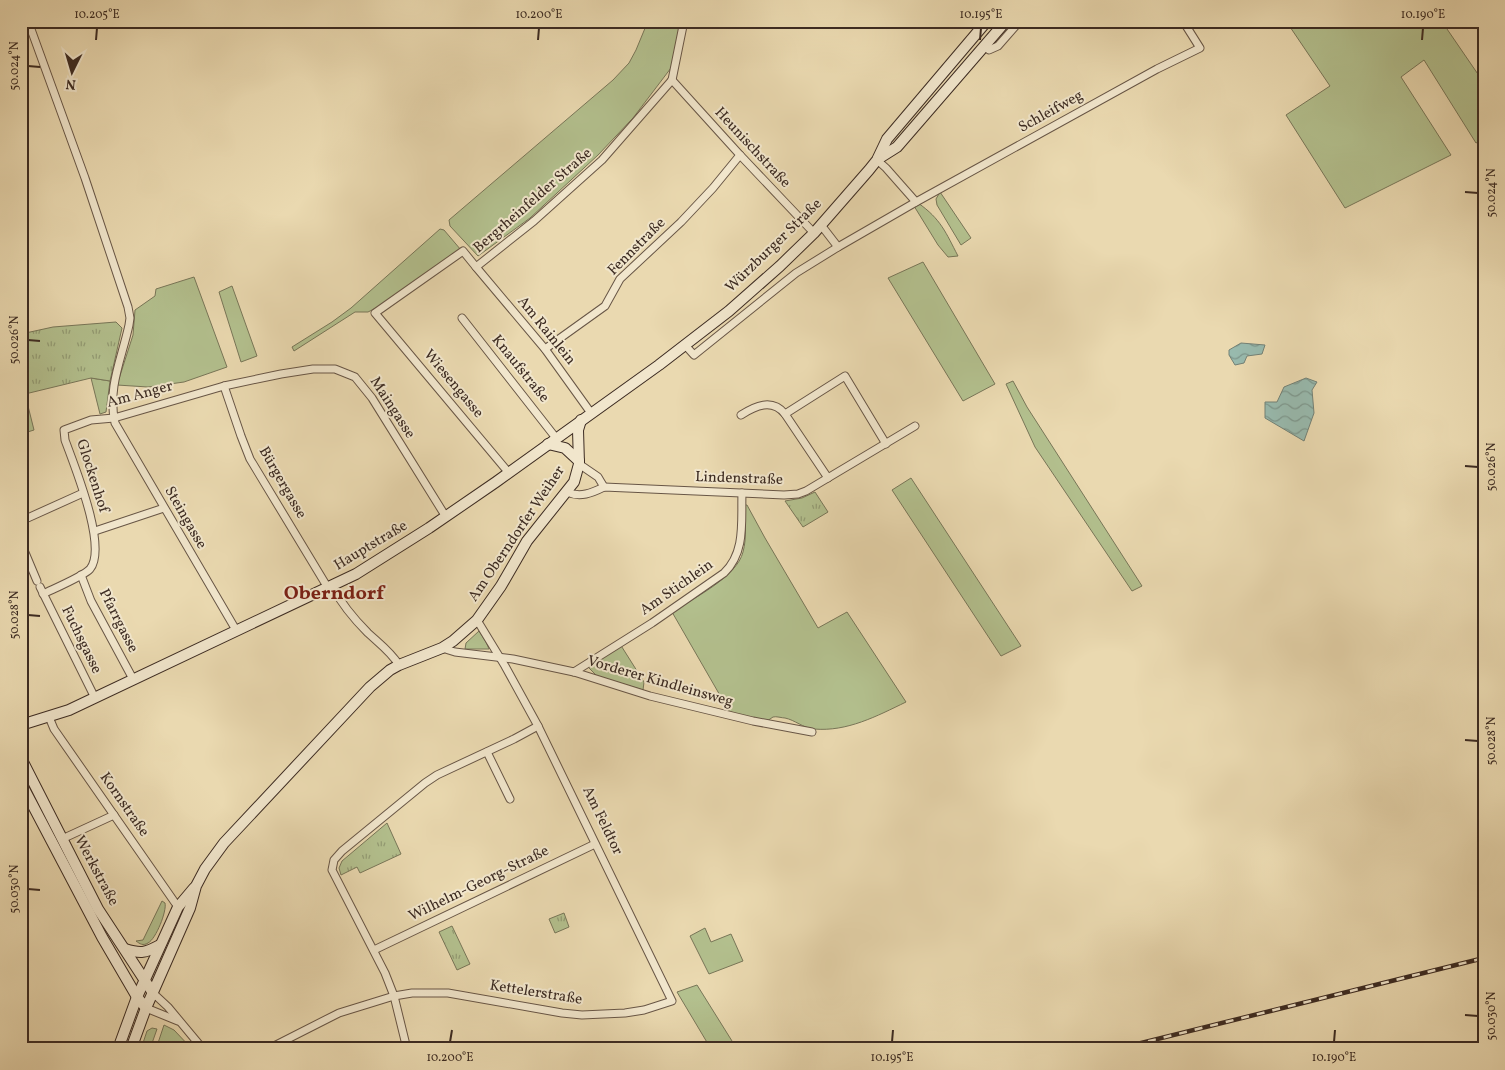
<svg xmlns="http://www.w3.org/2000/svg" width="1505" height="1070" viewBox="0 0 1505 1070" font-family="Vollkorn,serif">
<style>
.green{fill:#b3c08e;stroke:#787658}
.cemetery{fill:url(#cemetery-stones);stroke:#787658}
.park{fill:url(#park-tufts);stroke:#787658}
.water{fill:url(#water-waves);stroke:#738176}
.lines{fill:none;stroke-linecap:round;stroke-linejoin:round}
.street-casing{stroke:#685646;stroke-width:9}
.secondary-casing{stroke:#3c2b22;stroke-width:12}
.street{stroke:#f1e6cc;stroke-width:7}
.secondary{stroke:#f1e6cc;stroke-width:10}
.rail-casing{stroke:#3c2b22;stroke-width:4.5}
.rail{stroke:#f1e6cc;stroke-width:2.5;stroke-dasharray:8;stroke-linecap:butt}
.ticks{fill:none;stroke:#3c2b22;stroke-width:2}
.labels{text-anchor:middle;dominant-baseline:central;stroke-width:4;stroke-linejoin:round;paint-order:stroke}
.street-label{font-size:15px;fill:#3c2b22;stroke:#f1e6cc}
.district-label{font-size:20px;font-weight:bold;fill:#7a1f14;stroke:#f1e6cc}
.neatline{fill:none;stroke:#3c2b22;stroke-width:2}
.ticks-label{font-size:12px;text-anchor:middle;fill:#3c2b22}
</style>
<defs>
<pattern id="cemetery-stones" width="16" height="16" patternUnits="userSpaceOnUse" patternTransform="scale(1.25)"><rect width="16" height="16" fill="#b3c08e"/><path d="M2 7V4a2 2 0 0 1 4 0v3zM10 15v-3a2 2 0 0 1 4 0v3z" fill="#939c74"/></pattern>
<pattern id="park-tufts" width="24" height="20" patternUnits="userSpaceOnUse" patternTransform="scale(1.25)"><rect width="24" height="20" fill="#b3c08e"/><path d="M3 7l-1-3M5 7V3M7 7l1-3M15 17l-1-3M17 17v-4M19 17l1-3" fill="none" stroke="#939c74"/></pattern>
<pattern id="water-waves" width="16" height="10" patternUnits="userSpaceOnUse" patternTransform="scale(1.25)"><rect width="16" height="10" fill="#98baae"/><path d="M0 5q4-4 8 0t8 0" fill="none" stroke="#7d978d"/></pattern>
</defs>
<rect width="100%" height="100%" fill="#ead9b0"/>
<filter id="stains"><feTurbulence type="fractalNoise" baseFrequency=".004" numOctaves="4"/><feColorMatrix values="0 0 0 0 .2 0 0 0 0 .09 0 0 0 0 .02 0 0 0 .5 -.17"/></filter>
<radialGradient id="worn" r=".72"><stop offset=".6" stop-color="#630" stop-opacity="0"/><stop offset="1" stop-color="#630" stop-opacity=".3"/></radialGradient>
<!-- green -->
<g class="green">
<path d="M 648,21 L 684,21 L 674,64 L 633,118 L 598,155 L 530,218 L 478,256 L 450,226 L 449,220 L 613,80 L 629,63 L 636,50 Z"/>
<path d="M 1286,21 L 1459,21 L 1447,29 L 1484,83 L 1484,139 L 1476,143 L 1424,60 L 1401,77 L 1451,155 L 1345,208 L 1286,115 L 1330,86 Z"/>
<path d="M 940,192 L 971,238 L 961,245 L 937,205 L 936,199 Z"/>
<path d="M 918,203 C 941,219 946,233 958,256 L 948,257 L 938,245 L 914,206 Z"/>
<path d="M 440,229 L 444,230 L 461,250 L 382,305 L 368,312 L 355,312 L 294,351 L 292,347 L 332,322 L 351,308 Z"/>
<path d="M 923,262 L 995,384 L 963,401 L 888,278 Z"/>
<path d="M 194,277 L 227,367 L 184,382 L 148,387 L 117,385 L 133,335 L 135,310 L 155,296 L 156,289 Z"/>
<path d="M 232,286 L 257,356 L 241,362 L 219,292 Z"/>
<path d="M 91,378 L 110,381 L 106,412 L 100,414 Z"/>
<path d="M 1013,381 L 1027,407 L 1142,586 L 1132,591 L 1035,447 L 1006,384 Z"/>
<path d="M 911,478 L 1021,646 L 1001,656 L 892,490 Z"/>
<path d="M 745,505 L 747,505 L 765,538 L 818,628 L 847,612 L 906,702 C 877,716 847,732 814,729 C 803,728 795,720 785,718 C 782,718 776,716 773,717 C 771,718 769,720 767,721 C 754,723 740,715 729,711 L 672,612 C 692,599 737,577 743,552 C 747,538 745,520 745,505 Z"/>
<path d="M 479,631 L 486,642 L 489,649 L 465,649 L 466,643 Z"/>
<path d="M 620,644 L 644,682 L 643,690 L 597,676 L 589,668 L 590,664 Z"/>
<path d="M 162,901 L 165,903 C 167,911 156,939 148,943 C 143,946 140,944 136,941 L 143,940 Z"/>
<path d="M 705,928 L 711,942 L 731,934 L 743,961 L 709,974 L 690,936 Z"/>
<path d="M 697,985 L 737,1049 L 711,1049 L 677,992 Z"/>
<path d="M 164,1025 L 174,1030 L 192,1049 L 156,1049 Z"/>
<path d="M 152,1028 L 157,1029 L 150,1049 L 141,1049 L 147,1031 Z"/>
</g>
<!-- cemetery -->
<path class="cemetery" d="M 25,394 L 34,430 L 21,434 L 21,395 Z"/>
<!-- park -->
<g class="park">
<path d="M 116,322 L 122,328 L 110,381 L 91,378 L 21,395 L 21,334 L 53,327 Z"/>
<path d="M 815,492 L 828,512 L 803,527 L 785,501 L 802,498 Z"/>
<path d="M 387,823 L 401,854 L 360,873 L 357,867 L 341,875 L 339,868 L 342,861 Z"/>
<path d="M 564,913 L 569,927 L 555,933 L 549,919 Z"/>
<path d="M 452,926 L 470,964 L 457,970 L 439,932 Z"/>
</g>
<!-- water -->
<g class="water">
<path d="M 1241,343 L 1265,345 L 1262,354 L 1247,356 L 1244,363 L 1235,365 L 1229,355 L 1229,350 Z"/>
<path d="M 1306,378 L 1317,382 L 1312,390 L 1314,413 L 1304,441 L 1265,418 L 1265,402 L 1277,402 L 1284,387 Z"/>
</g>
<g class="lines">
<!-- street casing -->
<g class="street-casing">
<g id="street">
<path d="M 28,21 L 85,178 L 128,307 L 130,318 L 129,325 C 122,358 107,388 115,423 L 236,630"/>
<path d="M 984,46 L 989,50 L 998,46 L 1020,21"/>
<path d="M 672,80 L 740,155 L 814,233"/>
<path d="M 672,80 L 684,21"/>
<path d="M 877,160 L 886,168 L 916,202"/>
<path d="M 821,225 L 838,247"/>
<path d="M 476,267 L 545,349 L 591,413"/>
<path d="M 462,318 L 556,438"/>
<path d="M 685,345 L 694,355 L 796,273 L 838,247 L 916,202 L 1157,69 L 1200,48 L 1183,21"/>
<path d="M 545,349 L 605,306 L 620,279 L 681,222 L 713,188 L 740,155"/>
<path d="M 224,386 L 241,436 L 250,459 L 328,588"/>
<path d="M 741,415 C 755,406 772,398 785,414"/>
<path d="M 579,464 L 598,477 L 604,487"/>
<path d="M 509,473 L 375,313 L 463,251 L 476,267 L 534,221 L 602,160 L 672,80"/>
<path d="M 828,478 L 785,414 L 845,376 L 886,444"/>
<path d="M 567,492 C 580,498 592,493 604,487 L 784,495 L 798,494 L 806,491 L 915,426"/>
<path d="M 21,521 L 83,493"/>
<path d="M 95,531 L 164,508"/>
<path d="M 21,543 L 37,581"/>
<path d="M 81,575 L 91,601 L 133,679"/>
<path d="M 332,586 C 341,603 354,619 368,633 C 380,644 391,652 399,665"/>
<path d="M 40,587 L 95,698"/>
<path d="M 43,594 C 53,589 84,576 90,569 C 108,547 74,465 65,440 L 64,430 L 91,420 L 114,418 L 224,386 L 281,374 L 313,369 L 335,369 L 355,377 L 372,398 L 446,517"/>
<path d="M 442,648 L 455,652 L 513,659 L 574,672 L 650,696 L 753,721 L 812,732"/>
<path d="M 574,672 L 652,623 L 724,573 C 746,552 741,521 742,493"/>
<path d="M 49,717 L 54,729 L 178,907"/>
<path d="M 487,752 L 510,799"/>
<path d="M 62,839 L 114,815"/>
<path d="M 374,950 L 595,844"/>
<path d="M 153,993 L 168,1007 L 203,1049"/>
<path d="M 146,1008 L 178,1021"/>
<path d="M 268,1049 L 339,1013 L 394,996 L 412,993 L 448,993 L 562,1013 L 582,1015 L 625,1013 L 644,1010 L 672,1001 L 538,726 L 505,666 L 477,620"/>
<path d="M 407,1049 L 394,996 L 385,973 L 332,870 L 334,860 L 342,851 L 425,783 L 437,775 L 514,739 L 538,726"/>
</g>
</g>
<!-- secondary casing -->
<g class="secondary-casing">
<g id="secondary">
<path d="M 878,159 L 897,147 L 1006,21"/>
<path d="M 548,444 L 565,448 L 579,461"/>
<path d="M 21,725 L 69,710 L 356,574 L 429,528 L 496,482 L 659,365 L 729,311 L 780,266 L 814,233 L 869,170 L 877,160 L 887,139 L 987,21"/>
<path d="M 21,758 L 98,909 L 153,993"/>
<path d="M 21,783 L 102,937 L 137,997 L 146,1008"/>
<path d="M 125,949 C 141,954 145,953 160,945"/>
<path d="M 118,1049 L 137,997 L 178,907 L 194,888"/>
<path d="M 131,1049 L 146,1008 L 190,908 L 196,886 L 205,869 L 224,843 L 370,687 L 390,670 L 399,665 L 442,648 L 453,641 L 477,620 L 501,586 L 527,541 L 574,482 L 579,464 L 578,430 L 581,420"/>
</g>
</g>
<!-- street -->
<use href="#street" class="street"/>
<!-- secondary -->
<use href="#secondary" class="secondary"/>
<!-- rail casing -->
<g class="rail-casing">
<path id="rail" d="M 1117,1049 L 1484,958"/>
</g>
<!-- rail -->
<use href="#rail" class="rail"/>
</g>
<!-- ticks -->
<path class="ticks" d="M 96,40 L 97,28M 538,40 L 539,28M 980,40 L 981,28M 1422,40 L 1423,28M 28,66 L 40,67M 1465,192 L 1478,193M 28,340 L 40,341M 1465,466 L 1478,467M 28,615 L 40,616M 1465,740 L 1478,741M 28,889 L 40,890M 1465,1015 L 1478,1016M 450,1042 L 452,1030M 892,1042 L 893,1030M 1334,1042 L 1335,1030"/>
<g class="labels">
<!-- street labels -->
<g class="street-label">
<text transform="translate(1051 112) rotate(-29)">Schleifweg</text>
<text transform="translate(752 148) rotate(47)">Heunischstraße</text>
<text transform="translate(533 201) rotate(-41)">Bergrheinfelder Straße</text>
<text transform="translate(774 246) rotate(-44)">Würzburger Straße</text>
<text transform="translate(637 247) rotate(-45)">Fennstraße</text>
<text transform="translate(546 331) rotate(51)">Am Rainlein</text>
<text transform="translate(520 369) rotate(51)">Knaufstraße</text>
<text transform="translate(453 384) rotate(50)">Wiesengasse</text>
<text transform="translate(140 395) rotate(-15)">Am Anger</text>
<text transform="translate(392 408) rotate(57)">Maingasse</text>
<text transform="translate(92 476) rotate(72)">Glockenhof</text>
<text transform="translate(739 479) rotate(2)">Lindenstraße</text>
<text transform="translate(282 483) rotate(60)">Bürgergasse</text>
<text transform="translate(185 518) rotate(60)">Steingasse</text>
<text transform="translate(517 534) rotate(-56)">Am Oberndorfer Weiher</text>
<text transform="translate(371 546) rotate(-31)">Hauptstraße</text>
<text transform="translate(677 588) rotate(-35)">Am Stichlein</text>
<text transform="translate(118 621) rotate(63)">Pfarrgasse</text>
<text transform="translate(81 640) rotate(64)">Fuchsgasse</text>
<text transform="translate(660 682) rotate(16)">Vorderer Kindleinsweg</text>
<text transform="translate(124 805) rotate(55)">Kornstraße</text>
<text transform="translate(602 821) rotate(64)">Am Feldtor</text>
<text transform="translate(96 871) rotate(62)">Werkstraße</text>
<text transform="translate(479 884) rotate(-26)">Wilhelm-Georg-Straße</text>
<text transform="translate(536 993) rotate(9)">Kettelerstraße</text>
</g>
<!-- district labels -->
<g class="district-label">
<text x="334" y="594">Oberndorf</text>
</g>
</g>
<!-- margin -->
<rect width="1505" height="1070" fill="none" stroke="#ead9b0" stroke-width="55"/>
<!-- north arrow -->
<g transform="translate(72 72) rotate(185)" stroke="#f1e6cc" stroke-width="4" paint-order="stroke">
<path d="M0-4L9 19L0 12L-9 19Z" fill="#3c2b22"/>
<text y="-8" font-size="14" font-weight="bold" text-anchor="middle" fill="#3c2b22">N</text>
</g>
<rect x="28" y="28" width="1450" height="1014" class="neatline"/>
<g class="ticks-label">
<text x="97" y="18">10.205°E</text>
<text x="539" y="18">10.200°E</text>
<text x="981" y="18">10.195°E</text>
<text x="1423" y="18">10.190°E</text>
<text transform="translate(14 66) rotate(-90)" y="4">50.024°N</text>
<text transform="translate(1491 193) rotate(-90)" y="4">50.024°N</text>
<text transform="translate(14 340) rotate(-90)" y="4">50.026°N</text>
<text transform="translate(1491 467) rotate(-90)" y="4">50.026°N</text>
<text transform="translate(14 615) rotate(-90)" y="4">50.028°N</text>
<text transform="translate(1491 741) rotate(-90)" y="4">50.028°N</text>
<text transform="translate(14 889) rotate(-90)" y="4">50.030°N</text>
<text transform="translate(1491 1016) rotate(-90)" y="4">50.030°N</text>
<text x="450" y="1061">10.200°E</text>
<text x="892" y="1061">10.195°E</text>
<text x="1334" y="1061">10.190°E</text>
</g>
<rect width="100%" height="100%" filter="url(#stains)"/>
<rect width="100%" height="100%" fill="url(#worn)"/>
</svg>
